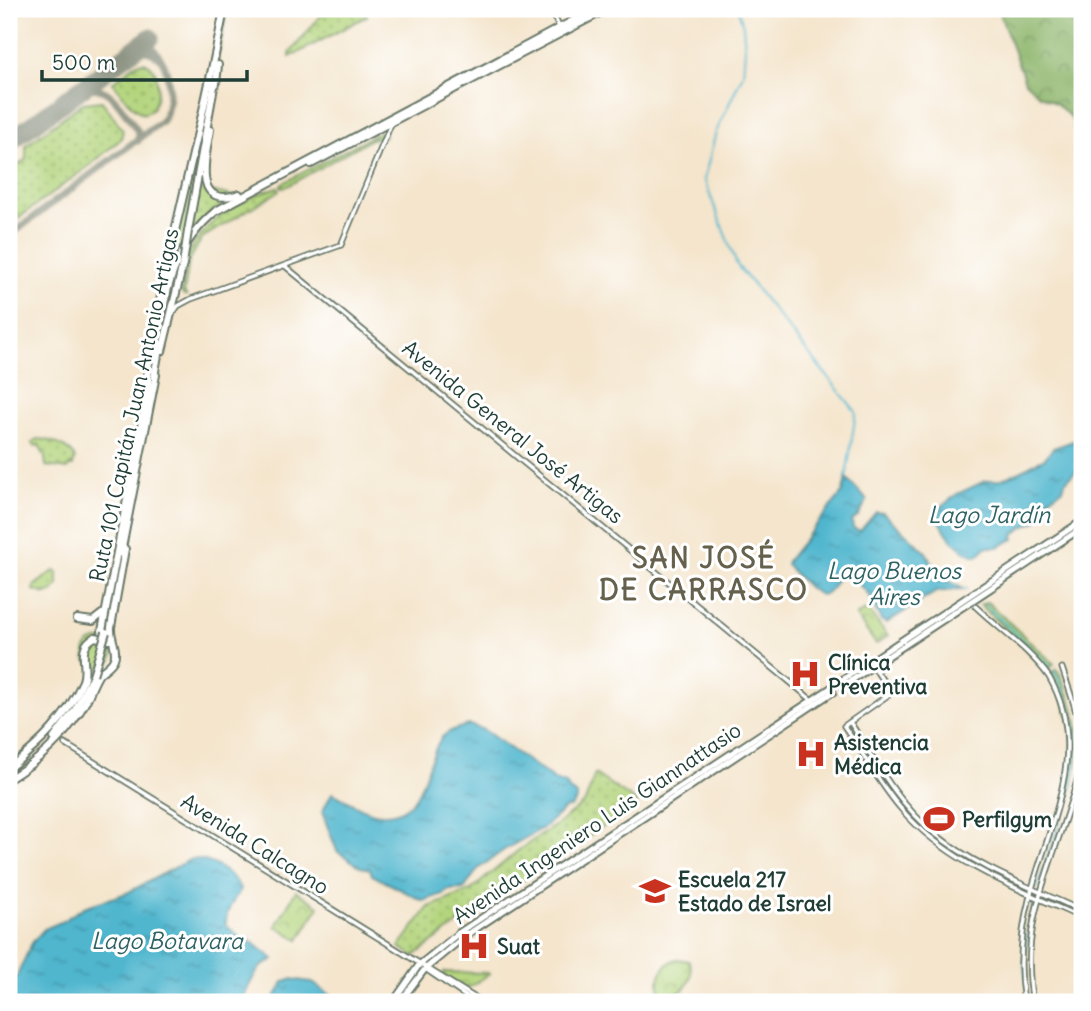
<svg xmlns="http://www.w3.org/2000/svg" width="1091" height="1011" viewBox="0 0 1091 1011" font-family="Delius,sans-serif">
<style>
.grass{fill:url(#grass-dots);stroke:#698858;stroke-width:2}
.forest{fill:url(#forest-crowns);stroke:#567a50;stroke-width:2}
.park{fill:url(#park-crowns);stroke:#698858;stroke-width:2}
.water{fill:url(#water-ripples);stroke:#387a81;stroke-width:2}
.lines{fill:none;stroke-linecap:round;stroke-linejoin:round}
.stream{stroke:#50b6ce;stroke-width:2}
.taxiway{stroke:#8a9180;stroke-width:7}
.runway{stroke:#8a9180;stroke-width:19}
.tertiary-casing{stroke:#6a7869;stroke-width:7}
.primary-casing{stroke:#6a7869;stroke-width:9}
.trunk-casing{stroke:#6a7869;stroke-width:10}
.tertiary{stroke:#fff;stroke-width:3.5}
.primary{stroke:#fff;stroke-width:5}
.trunk{stroke:#fff;stroke-width:6}
.trunk-bridge-casing{stroke:#6a7869;stroke-width:10;stroke-linecap:butt}
.trunk-bridge{stroke:#fff;stroke-width:6}
.labels{text-anchor:middle;dominant-baseline:central;stroke-width:6;stroke-linejoin:round;paint-order:stroke}
.street-label{font-size:21px;fill:#1f3d34;stroke:#fff}
.poi-label{font-size:21px;font-weight:bold;fill:#1f3d34;stroke:#fff;text-anchor:start}
.water-label{font-size:23px;font-style:italic;fill:#2e6162;stroke:#fff}
.district-label{font-size:28px;font-weight:bold;letter-spacing:2px;fill:#65614c;stroke:#fff}
</style>
<defs>
<pattern id="grass-dots" width="8" height="8" patternUnits="userSpaceOnUse" patternTransform="scale(1.75)"><rect width="8" height="8" fill="#b3d47c"/><path d="M2 2h.1M6 6h.1" fill="none" stroke="#91ad66" stroke-width="1.8" stroke-linecap="round"/></pattern>
<pattern id="forest-crowns" width="20" height="18" patternUnits="userSpaceOnUse" patternTransform="scale(1.75)"><rect width="20" height="18" fill="#8eb66c"/><path d="M2 6a3 3 0 1 1 6 0M12 15a3 3 0 1 1 6 0" fill="none" stroke="#73955a"/></pattern>
<pattern id="park-crowns" width="20" height="18" patternUnits="userSpaceOnUse" patternTransform="scale(1.75)"><rect width="20" height="18" fill="#b3d47c"/><path d="M2 6a3 3 0 1 1 6 0M12 15a3 3 0 1 1 6 0" fill="none" stroke="#91ad66"/></pattern>
<pattern id="water-ripples" width="26" height="14" patternUnits="userSpaceOnUse" patternTransform="scale(1.75)"><rect width="26" height="14" fill="#50b6ce"/><path d="M2 4q2-2 4 0t4 0M15 11q2-2 4 0t4 0" fill="none" stroke="#4295a8"/></pattern>
</defs>
<rect width="100%" height="100%" fill="#fff"/>
<filter id="ink" filterUnits="userSpaceOnUse"><feTurbulence type="fractalNoise" baseFrequency=".0143" numOctaves="2"/><feDisplacementMap in="SourceGraphic" scale="14" xChannelSelector="R" yChannelSelector="G"/><feConvolveMatrix kernelMatrix="1 2 1 2 8 2 1 2 1" color-interpolation-filters="sRGB"/></filter>
<filter id="wash" filterUnits="userSpaceOnUse"><feTurbulence type="fractalNoise" baseFrequency=".00686" numOctaves="4" result="noise"/><feDisplacementMap in="SourceGraphic" scale="28" xChannelSelector="R" yChannelSelector="G"/><feGaussianBlur stdDeviation="1.57" result="paint"/><feColorMatrix in="noise" values="0 0 0 0 0 0 0 0 0 0 0 0 0 0 0 0 0 1.4 0 .05"/><feComposite in="paint" operator="in"/></filter>
<g filter="url(#wash)">
<rect width="100%" height="100%" fill="#f4e5cc"/>
<!-- grass -->
<g class="grass">
<path d="M 227,9 L 185,239 L 174,260 L 170,262 L 208,102 Z"/>
<path d="M 326,9 L 364,9 L 367,16 L 290,57 L 290,53 Z"/>
<path d="M 143,62 C 162,67 159,95 152,110 L 144,114 C 131,108 121,94 113,82 L 137,63 Z"/>
<path d="M 102,101 L 123,130 L 121,139 L 89,166 L 9,225 L 9,166 L 17,166 L 26,159 L 26,145 L 83,103 Z"/>
<path d="M 379,132 L 385,134 L 384,137 L 371,139 L 284,188 L 281,187 L 281,184 Z"/>
<path d="M 208,135 C 205,153 198,172 206,190 L 236,197 L 211,212 L 190,233 Z"/>
<path d="M 278,187 L 279,191 L 202,238 L 189,261 L 184,292 L 187,297 L 181,293 C 183,281 184,267 188,255 C 203,221 244,197 278,187 Z"/>
<path d="M 37,439 C 49,439 71,447 75,458 L 73,466 L 70,465 L 68,469 L 46,466 L 45,457 L 39,445 L 35,446 L 32,443 Z"/>
<path d="M 54,571 L 58,573 L 58,585 L 54,591 L 46,594 L 34,590 L 34,586 Z"/>
<path d="M 987,602 L 1054,664 L 1048,670 L 980,605 Z"/>
<circle cx="99" cy="654" r="14"/>
<path d="M 1057,669 C 1082,718 1084,747 1069,799 L 1066,798 C 1077,750 1075,718 1051,673 Z"/>
<path d="M 595,774 L 638,803 L 448,931 L 414,956 L 399,947 L 429,907 L 470,891 L 520,849 L 559,823 L 585,802 Z"/>
</g>
<!-- forest -->
<path class="forest" d="M 998,9 L 1082,9 L 1082,155 L 1072,119 L 1057,104 L 1039,95 L 1025,82 Z"/>
<!-- park -->
<g class="park">
<path d="M 867,609 L 888,636 L 876,644 L 856,616 Z"/>
<path d="M 296,891 L 319,906 L 299,940 L 276,926 Z"/>
<path d="M 677,959 L 689,961 C 697,979 682,999 662,996 C 654,980 662,965 677,959 Z"/>
<path d="M 444,972 L 488,973 L 489,974 L 465,990 L 443,975 Z"/>
</g>
<!-- water -->
<g class="water">
<path d="M 1082,438 L 1082,465 L 1065,482 L 1063,489 L 1037,506 L 1037,521 L 1023,527 L 1014,535 L 1014,539 L 998,547 L 986,547 L 977,556 C 959,552 944,533 938,516 L 941,507 L 957,494 L 985,481 L 999,480 L 1012,475 L 1045,458 L 1053,448 Z"/>
<path d="M 846,478 L 867,500 L 859,515 L 852,521 L 853,528 L 860,531 L 876,512 L 883,513 L 926,552 L 936,572 L 934,576 L 936,580 L 944,578 L 963,589 L 936,592 L 886,623 L 881,620 L 867,592 L 845,572 C 834,576 834,594 820,595 L 808,587 L 786,565 L 787,561 L 843,492 Z"/>
<path d="M 469,725 L 484,730 L 556,781 L 566,784 L 569,790 L 577,795 L 577,799 L 571,807 L 566,808 L 543,828 L 504,850 L 478,869 L 464,889 L 449,890 L 443,894 L 423,901 L 372,875 L 370,869 L 361,867 L 337,851 L 322,812 L 332,793 C 347,800 367,814 383,814 C 425,815 424,765 440,740 C 446,731 458,728 469,725 Z"/>
<path d="M 191,859 C 210,859 233,872 241,890 C 233,900 225,912 226,925 L 242,939 L 250,941 L 274,959 C 271,962 266,963 263,965 C 252,974 248,991 241,1002 L 9,1002 L 9,981 L 16,978 L 32,943 L 44,929 L 61,922 L 84,907 L 127,893 Z"/>
<path d="M 291,979 L 311,982 L 341,1002 L 272,1002 L 284,982 Z"/>
</g>
<g class="lines">
<!-- stream -->
<g class="stream">
<path d="M 738,9 L 743,26 L 745,49 L 743,74 L 716,132 L 704,179 L 737,265 L 809,354"/>
<path d="M 811,356 L 856,412 L 846,478"/>
<path d="M 963,589 L 967,589"/>
<path d="M 985,605 L 1050,666"/>
<path d="M 1054,671 C 1079,717 1081,749 1068,798"/>
<path d="M 1037,888 L 1066,804"/>
<path d="M 1027,989 L 1024,963 L 1026,941 L 1034,899"/>
<path d="M 1027,994 L 1029,1002"/>
</g>
<!-- taxiway -->
<g class="taxiway">
<path d="M 125,56 C 136,50 146,48 157,56"/>
<path d="M 78,91 C 108,77 124,112 139,133 L 138,141"/>
<path d="M 9,236 L 162,121 C 171,106 171,81 164,64 C 160,56 152,48 147,40"/>
</g>
<!-- runway -->
<path class="runway" d="M 9,142 L 150,38"/>
</g>
</g>
<g filter="url(#ink)">
<g class="lines">
<!-- tertiary casing -->
<g class="tertiary-casing">
<g id="tertiary">
<path d="M 551,9 L 560,29"/>
<path d="M 285,266 L 813,701"/>
<path d="M 173,313 L 178,306 L 191,299 L 341,245 L 391,124"/>
<path d="M 975,606 C 999,629 1030,650 1049,677 C 1091,749 1049,824 1030,896 C 1021,931 1018,966 1024,1002"/>
<path d="M 873,666 L 891,693 L 844,726 C 863,753 880,785 902,810 C 949,864 1019,889 1082,918"/>
<path d="M 850,722 C 875,761 898,804 934,833 C 977,868 1033,888 1082,911"/>
<path d="M 65,744 L 482,1002"/>
<path d="M 427,970 L 474,1002"/>
<path d="M 1033,1002 C 1020,935 1044,882 1065,819 C 1072,797 1081,775 1081,752 C 1082,723 1071,695 1062,668"/>
</g>
</g>
<!-- primary casing -->
<g class="primary-casing">
<g id="primary">
<path d="M 842,680 L 1082,521"/>
<path d="M 843,686 L 1082,528"/>
<path d="M 393,1002 L 419,965 L 460,932 L 832,687"/>
<path d="M 400,1002 L 425,969 L 465,936 L 833,692"/>
</g>
</g>
<!-- trunk casing -->
<g class="trunk-casing">
<g id="trunk">
<path d="M 216,84 L 218,65"/>
<path d="M 210,130 C 206,155 191,210 239,194"/>
<path d="M 311,164 L 607,9"/>
<path d="M 188,231 L 215,81"/>
<path d="M 156,347 C 165,295 172,246 216,211 L 595,9"/>
<path d="M 162,351 L 183,264"/>
<path d="M 154,377 L 160,344"/>
<path d="M 121,553 L 156,375"/>
<path d="M 77,619 L 93,621 L 102,614"/>
<path d="M 102,631 L 149,384 L 147,376 C 165,252 202,132 224,9"/>
<path d="M 54,738 L 75,710 L 93,675"/>
<path d="M 9,768 C 40,744 67,718 83,681 C 89,665 75,647 95,637 L 109,640"/>
<path d="M 9,779 C 40,760 66,736 85,703 C 90,694 93,683 99,674 C 104,669 111,666 114,659 C 118,649 110,638 111,627 L 125,549"/>
</g>
</g>
<!-- tertiary -->
<use href="#tertiary" class="tertiary"/>
<!-- primary -->
<use href="#primary" class="primary"/>
<!-- trunk -->
<use href="#trunk" class="trunk"/>
<!-- trunk-bridge casing -->
<g class="trunk-bridge-casing">
<g id="trunk-bridge">
<path d="M 183,264 L 188,231"/>
<path d="M 93,675 L 106,632"/>
</g>
</g>
<!-- trunk-bridge -->
<use href="#trunk-bridge" class="trunk-bridge"/>
</g>
</g>
<!-- icons -->
<defs>
<g id="hospital-bare" transform="scale(2.415)"><path d="M-5-5h3v3.5h4V-5h3V5h-3V1.5h-4V5h-3Z" fill="#c8321e" stroke="#fff" stroke-width="2.5" paint-order="stroke"/></g>
<g id="stadium-bare" transform="scale(2.415)"><path d="M0-5a6.5 5 0 1 0 0 10a6.5 5 0 1 0 0-10ZM-3.5-1.8h7v3.6h-7Z" fill="#c8321e" stroke="#fff" stroke-width="2.5" paint-order="stroke"/></g>
<g id="school-bare" transform="scale(2.415)"><path d="M0-5L7-2L0 1L-7-2ZM-4 1L0 2.5L4 1V4Q0 6-4 4Z" fill="#c8321e" stroke="#fff" stroke-width="2.5" paint-order="stroke"/></g>
</defs>
<g fill-rule="evenodd">
<use href="#hospital-bare" x="805" y="674"/>
<use href="#hospital-bare" x="811" y="754"/>
<use href="#stadium-bare" x="939" y="819"/>
<use href="#school-bare" x="655" y="891"/>
<use href="#hospital-bare" x="474" y="946"/>
</g>
<g class="labels">
<!-- street labels -->
<g class="street-label">
<text transform="translate(134 405) rotate(-78)">Ruta 101 Capitán Juan Antonio Artigas</text>
<text transform="translate(513 432) rotate(39)">Avenida General José Artigas</text>
<text transform="translate(597 823) rotate(-34)">Avenida Ingeniero Luis Giannattasio</text>
<text transform="translate(255 844) rotate(32)">Avenida Calcagno</text>
</g>
<!-- poi labels -->
<g class="poi-label">
<text x="828" y="662">Clínica<tspan x="828" dy="24">Preventiva</tspan></text>
<text x="834" y="742">Asistencia<tspan x="834" dy="24">Médica</tspan></text>
<text x="962" y="819">Perfilgym</text>
<text x="678" y="879">Escuela 217<tspan x="678" dy="24">Estado de Israel</tspan></text>
<text x="497" y="946">Suat</text>
</g>
<!-- water labels -->
<g class="water-label">
<text x="989" y="514">Lago Jardín</text>
<text x="894" y="570">Lago Buenos<tspan x="894" dy="26">Aires</tspan></text>
<text x="167" y="940">Lago Botavara</text>
</g>
<!-- district labels -->
<g class="district-label">
<text x="704" y="558">SAN JOSÉ<tspan x="704" dy="32">DE CARRASCO</tspan></text>
</g>
</g>
<!-- margin -->
<rect width="1091" height="1011" fill="none" stroke="#fff" stroke-width="35"/>
<!-- scale -->
<path d="M42 70v10h205v-10" fill="none" stroke="#1f3d34" stroke-width="3.5"/>
<text x="52" y="70" font-size="21" fill="#1f3d34" stroke="#ffffff" stroke-width="5" paint-order="stroke">500 m</text>
</svg>
